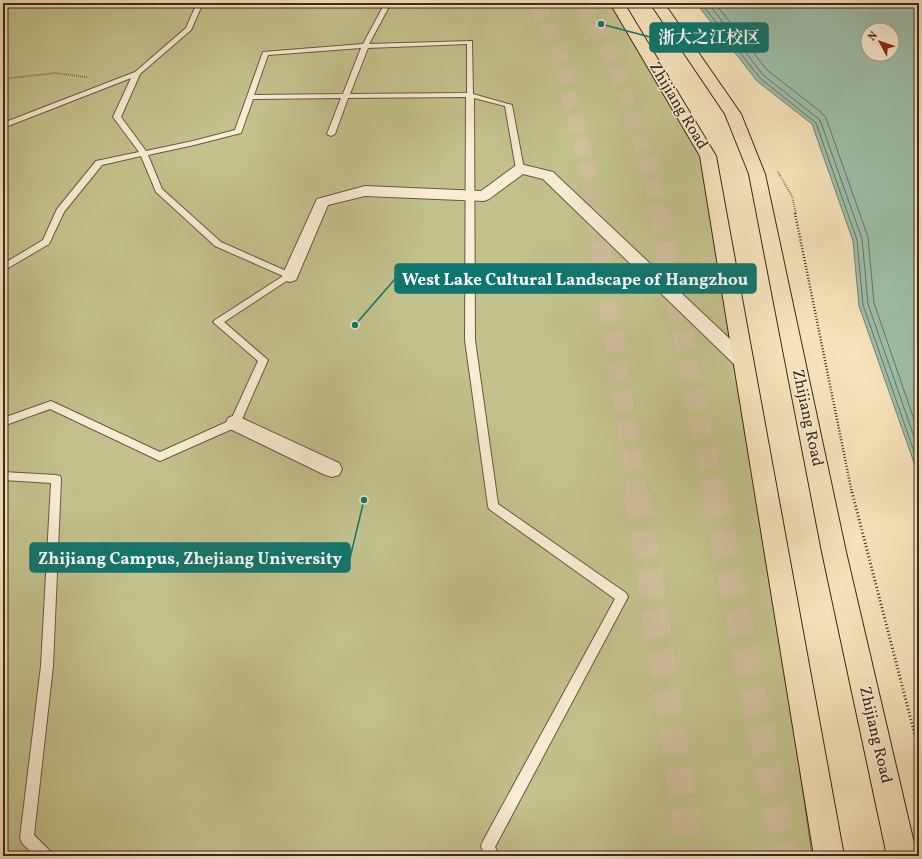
<svg xmlns="http://www.w3.org/2000/svg" width="922" height="859" viewBox="0 0 922 859" font-family="Vollkorn,'Noto Serif SC',serif">
<style>
.green{fill:#c3c28c;stroke:#7f7656}
.water{fill:#9ebfab;stroke:#768373;fill-rule:evenodd}
.lines{fill:none;stroke-linecap:round;stroke-linejoin:round}
.shore{stroke:#6c7466;stroke-width:1}
.trunk-tunnel-far2{stroke:#d1bf9d;stroke-width:16;stroke-dasharray:16 8;stroke-linecap:butt}
.trunk-tunnel-far1{stroke:#d1bf9d;stroke-width:20;stroke-dasharray:20 10;stroke-linecap:butt}
.trunk-tunnel{stroke:#d1bf9d;stroke-width:26;stroke-dasharray:26 14;stroke-linecap:butt}
.service-casing{stroke:#6a5847;stroke-width:2}
.minor-casing{stroke:#6a5847;stroke-width:2}
.primary-casing{stroke:#3b2920;stroke-width:2}
.path-far2{stroke:#3b2920;stroke-width:2;stroke-dasharray:0.5 1.5;stroke-linecap:butt}
.path-far1{stroke:#3b2920;stroke-width:2.5;stroke-dasharray:1 2;stroke-linecap:butt}
.path{stroke:#3b2920;stroke-width:3;stroke-dasharray:1 2.5;stroke-linecap:butt}
.service{fill:#faedd3;fill-rule:evenodd}
.minor{fill:#faedd3;fill-rule:evenodd}
.primary{fill:#f7e4bc;fill-rule:evenodd}
.labels{text-anchor:middle;dominant-baseline:central;stroke-width:3;stroke-linejoin:round;paint-order:stroke}
.street-label{font-size:16px;fill:#3b2920;stroke:#faedd3}
.leader{fill:none;stroke:#0f766e;stroke-width:1.5}
.callout-dot{fill:#0f766e;stroke:#faedd3;stroke-width:1.5}
.callout{fill:#0f766e;stroke:#0f766e;stroke-width:1.5}
.callout-label{font-size:17px;text-anchor:middle;font-weight:bold;fill:#fff}
</style>
<rect width="100%" height="100%" fill="#f7e4bc"/>
<filter id="stains"><feTurbulence type="fractalNoise" baseFrequency=".005" numOctaves="4"/><feColorMatrix values="0 0 0 0 .2 0 0 0 0 .09 0 0 0 0 .02 0 0 0 .5 -.17"/></filter>
<radialGradient id="worn" r=".72"><stop offset=".6" stop-color="#630" stop-opacity="0"/><stop offset="1" stop-color="#630" stop-opacity=".3"/></radialGradient>
<!-- green -->
<path class="green" d="M 3,3 L 617,3 L 708,156 L 743,362 L 812,856 L 3,856 Z"/>
<!-- water -->
<path class="water" d="M 696,3 L 919,3 L 919,477 L 859,306 L 853,241 L 812,124 L 757,81 ZM 868,30 L 892,30 L 892,54 L 868,54 Z"/>
<g class="lines">
<!-- shore -->
<g class="shore">
<path d="M 701,3 L 760,78 L 816,123 L 857,240 L 863,305 L 919,466"/>
<path d="M 708,3 L 763,75 L 820,120 L 862,239 L 868,304 L 919,451"/>
<path d="M 715,3 L 767,70 L 821,112 L 826,118 L 868,237 L 874,303 L 919,434"/>
</g>
<!-- trunk-tunnel-far2 -->
<g class="trunk-tunnel-far2">
<path d="M 536,3 L 557,44 L 589,174 L 595,214"/>
<path d="M 583,3 L 612,56 L 650,169 L 659,214"/>
</g>
<!-- trunk-tunnel-far1 -->
<g class="trunk-tunnel-far1">
<path d="M 595,213 L 637,493"/>
<path d="M 659,213 L 714,493"/>
</g>
<!-- trunk-tunnel -->
<g class="trunk-tunnel">
<path d="M 637,492 L 691,856"/>
<path d="M 714,492 L 785,856"/>
</g>
<!-- service casing -->
<g class="service-casing">
<g id="service">
<path d="M 197,3 L 203,3 L 191,30 L 140,74 L 121,117 L 146,151 L 193,141 L 235,130 L 263,52 L 363,44 L 385,3 L 391,3 L 369,44 L 472,41 L 473,94 L 512,105 L 524,169 L 520,171 L 516,169 L 505,106 L 474,98 L 475,340 L 498,504 L 626,593 L 628,597 L 495,847 L 499,856 L 485,856 L 481,846 L 483,841 L 615,599 L 489,509 L 488,506 L 465,340 L 466,97 L 348,98 L 335,134 L 331,136 L 327,134 L 341,98 L 253,99 L 241,133 L 194,145 L 148,155 L 162,189 L 221,242 L 293,274 L 294,276 L 224,322 L 268,360 L 239,426 L 160,461 L 50,409 L 3,426 L 3,418 L 51,401 L 160,452 L 231,420 L 258,361 L 213,322 L 215,320 L 283,276 L 215,246 L 156,192 L 141,156 L 102,165 L 64,212 L 49,244 L 3,271 L 3,264 L 43,240 L 57,209 L 96,161 L 139,152 L 113,117 L 131,78 L 3,128 L 3,123 L 135,72 L 186,28 ZM 467,44 L 467,93 L 350,94 L 368,48 ZM 361,48 L 343,94 L 254,95 L 268,55 Z"/>
<path d="M 3,472 L 56,475 L 60,476 L 61,479 L 53,666 L 34,835 L 50,851 L 52,856 L 35,856 L 22,843 L 20,838 L 41,666 L 51,483 L 3,480 Z"/>
</g>
</g>
<!-- minor casing -->
<g class="minor-casing">
<g id="minor">
<path d="M 520,164 L 553,172 L 749,357 L 752,362 L 749,367 L 743,369 L 737,367 L 543,179 L 523,174 L 489,199 L 484,201 L 365,196 L 328,205 L 296,280 L 290,282 L 284,280 L 282,276 L 317,199 L 365,186 L 481,191 L 515,166 Z"/>
<path d="M 235,415 L 339,463 L 342,469 L 339,475 L 332,477 L 325,475 L 228,428 L 226,423 L 228,418 Z"/>
</g>
</g>
<!-- primary casing -->
<g class="primary-casing">
<g id="primary">
<path d="M 610,3 L 624,3 L 716,156 L 844,856 L 814,856 L 700,156 Z"/>
<path d="M 650,3 L 664,3 L 741,114 L 765,174 L 846,552 L 917,856 L 887,856 L 822,552 L 749,174 L 725,114 Z"/>
</g>
</g>
<!-- path-far2 -->
<g class="path-far2">
<path d="M 3,79 L 55,73 L 87,77"/>
<path d="M 778,172 L 792,196 L 796,214"/>
</g>
<!-- path-far1 -->
<path class="path-far1" d="M 795,213 L 852,493"/>
<!-- path -->
<path class="path" d="M 852,492 L 919,751"/>
<!-- service -->
<use href="#service" class="service"/>
<!-- minor -->
<use href="#minor" class="minor"/>
<!-- primary -->
<use href="#primary" class="primary"/>
</g>
<g class="labels">
<!-- street labels -->
<g class="street-label">
<text transform="translate(678 106) rotate(59)">Zhijiang Road</text>
<text transform="translate(807 418) rotate(78)">Zhijiang Road</text>
<text transform="translate(875 735) rotate(77)">Zhijiang Road</text>
</g>
</g>
<!-- callouts -->
<path class="leader" d="M601 24L650 37M355 325L395 279M364 500L350 558"/>
<g class="callout-dot">
<circle cx="601" cy="24" r="4"/>
<circle cx="355" cy="325" r="4"/>
<circle cx="364" cy="500" r="4"/>
</g>
<g class="callout">
<rect x="650" y="23" width="118" height="29" rx="4"/>
<rect x="395" y="264" width="361" height="29" rx="4"/>
<rect x="30" y="543" width="320" height="29" rx="4"/>
</g>
<g class="callout-label">
<text x="709" y="43">浙大之江校区</text>
<text x="575" y="285">West Lake Cultural Landscape of Hangzhou</text>
<text x="190" y="564">Zhijiang Campus, Zhejiang University</text>
</g>
<!-- margin -->
<rect width="922" height="859" fill="none" stroke="#f7e4bc" stroke-width="16"/>
<rect x="4" y="4" width="914" height="851" fill="none" stroke="#3b2920" stroke-width="2"/>
<rect x="8" y="8" width="906" height="843" fill="none" stroke="#3b2920"/>
<!-- north arrow -->
<g transform="translate(880 42) rotate(310)"><circle r="19" fill="#faedd3" stroke="#ae9f8b"/>
<path d="M0-3L7 15L0 10L-7 15Z" fill="#8f2418"/>
<text y="-6" font-size="11" font-weight="bold" text-anchor="middle" fill="#3b2920">N</text>
</g>
<rect width="100%" height="100%" filter="url(#stains)"/>
<rect width="100%" height="100%" fill="url(#worn)"/>
</svg>
